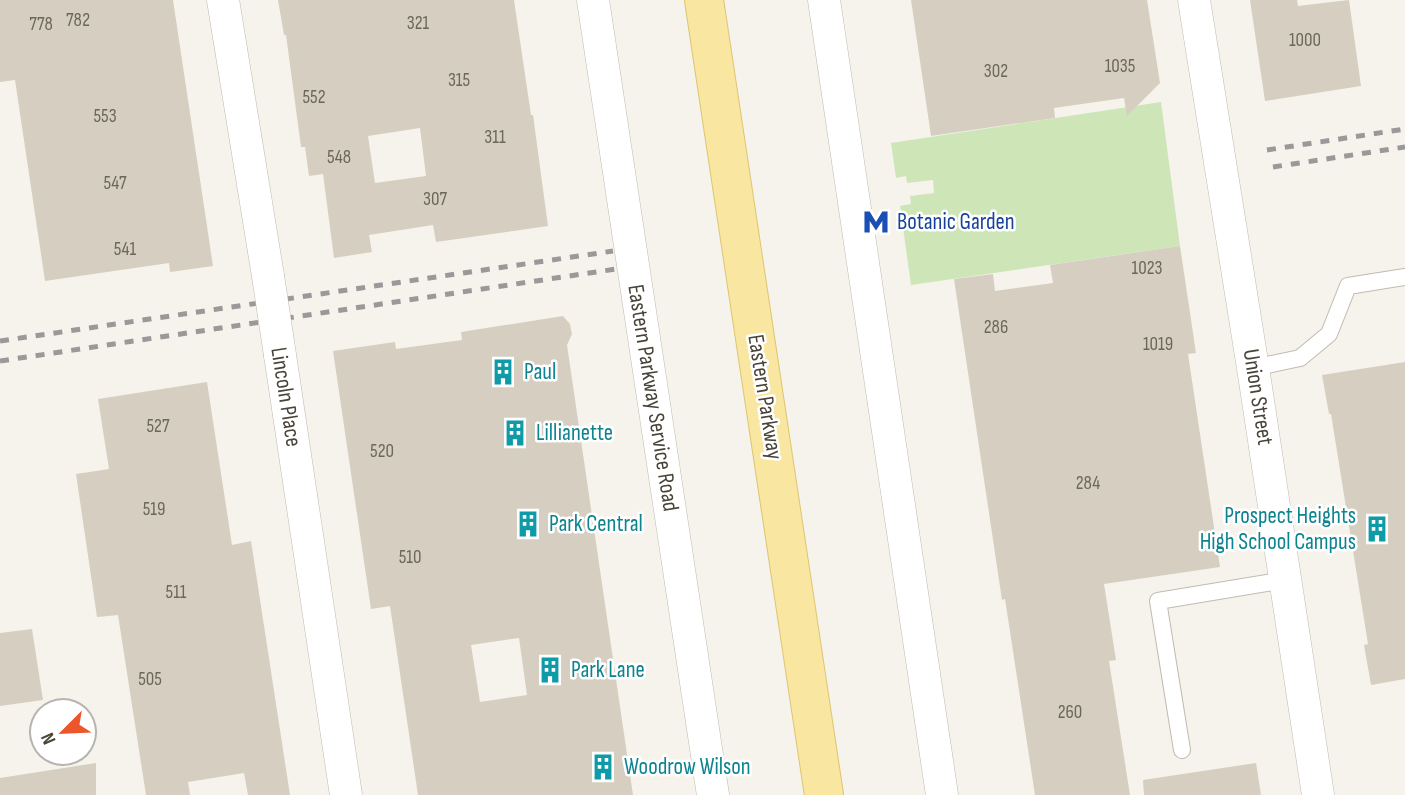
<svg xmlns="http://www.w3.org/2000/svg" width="1405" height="795" viewBox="0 0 1405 795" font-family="'Sofia Sans Condensed',sans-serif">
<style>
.green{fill:#cee6b7}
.building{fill:#d6cfc1;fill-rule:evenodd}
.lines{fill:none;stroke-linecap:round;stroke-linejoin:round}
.lane-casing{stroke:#c0bbae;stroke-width:18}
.street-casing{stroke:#c0bbae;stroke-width:33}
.primary-casing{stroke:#dec571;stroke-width:40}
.lane{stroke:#fff;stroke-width:16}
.street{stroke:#fff;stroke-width:32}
.primary{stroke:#f8e6a1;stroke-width:38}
.rail{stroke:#999;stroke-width:5;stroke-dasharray:9 9;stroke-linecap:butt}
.street-bridge-casing{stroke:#c0bbae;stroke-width:33;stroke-linecap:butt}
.street-bridge{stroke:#fff;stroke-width:32}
.labels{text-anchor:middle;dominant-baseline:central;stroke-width:5;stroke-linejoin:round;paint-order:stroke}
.number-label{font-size:19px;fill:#6c675b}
.transit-label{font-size:23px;fill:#164399;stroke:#fff;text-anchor:start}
.culture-label{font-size:23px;fill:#0d838f;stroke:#fff;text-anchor:start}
.street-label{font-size:23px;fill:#494439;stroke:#fff}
</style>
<rect width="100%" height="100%" fill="#f5f3ec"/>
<!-- green -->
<path class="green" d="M 1161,102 L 1180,246 L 911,285 L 900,206 L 911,204 L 910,196 L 934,193 L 933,180 L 907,183 L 906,176 L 896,178 L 891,143 Z"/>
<!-- building -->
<g class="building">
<path d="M 0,0 L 173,0 L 213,266 L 170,272 L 169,263 L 45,281 L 15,80 L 0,82 Z"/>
<path d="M 278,0 L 514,0 L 531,115 L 533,115 L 548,226 L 436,242 L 433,225 L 369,235 L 372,252 L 334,258 L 323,174 L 309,176 L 305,147 L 301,147 L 286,35 L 284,35 ZM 420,128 L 426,176 L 375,183 L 368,136 Z"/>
<path d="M 911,0 L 1147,0 L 1160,83 L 1127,116 L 1124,98 L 1054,108 L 1055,118 L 931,136 Z"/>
<path d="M 1250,0 L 1297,0 L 1298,6 L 1349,0 L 1361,86 L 1265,101 Z"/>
<path d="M 1180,246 L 1196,353 L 1188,354 L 1220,567 L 1104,584 L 1116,660 L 1109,661 L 1130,795 L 1035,795 L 1005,599 L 1002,600 L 954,279 L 993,274 L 995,291 L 1053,283 L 1050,265 Z"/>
<path d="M 563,316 L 570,324 L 572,334 L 567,345 L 633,795 L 418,795 L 390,606 L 371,609 L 333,351 L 395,342 L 396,349 L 462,340 L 461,332 ZM 519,638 L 527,695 L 480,702 L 471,645 Z"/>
<path d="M 1405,362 L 1405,679 L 1371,685 L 1364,645 L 1368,644 L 1331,414 L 1329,414 L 1322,375 Z"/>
<path d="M 207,382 L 232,545 L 251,541 L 290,795 L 248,795 L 244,773 L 188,782 L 190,795 L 146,795 L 118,615 L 97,617 L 76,474 L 109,469 L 98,399 Z"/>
<path d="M 32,629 L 43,700 L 0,706 L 0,633 Z"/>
<path d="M 96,763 L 96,795 L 0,795 L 0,778 Z"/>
<path d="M 1256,763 L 1261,795 L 1144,795 L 1143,780 Z"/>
</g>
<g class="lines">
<!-- lane casing -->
<g class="lane-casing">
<g id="lane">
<path d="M 1253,368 L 1300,358 L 1329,334 L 1348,286 L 1405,277"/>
<path d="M 1182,750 L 1158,601 L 1285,580"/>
</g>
</g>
<!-- street casing -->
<g class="street-casing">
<g id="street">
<path d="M 223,0 L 268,276"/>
<path d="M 593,0 L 713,795"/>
<path d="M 824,0 L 942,795"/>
<path d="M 1194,0 L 1253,368 L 1318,795"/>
<path d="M 280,355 L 346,795"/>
</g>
</g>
<!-- primary casing -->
<g class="primary-casing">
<path id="primary" d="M 704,0 L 824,795"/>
</g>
<!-- lane -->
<use href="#lane" class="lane"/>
<!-- street -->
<use href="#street" class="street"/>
<!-- primary -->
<use href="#primary" class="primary"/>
<!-- rail -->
<g class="rail">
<path d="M 1267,150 L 1405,129"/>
<path d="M 1273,167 L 1405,147"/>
<path d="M 0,341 L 613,251"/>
<path d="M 0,361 L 616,269"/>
</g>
<!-- street-bridge casing -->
<g class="street-bridge-casing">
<path id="street-bridge" d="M 268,276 L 280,355"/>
</g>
<!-- street-bridge -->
<use href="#street-bridge" class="street-bridge"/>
</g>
<!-- icons -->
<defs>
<g id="metro-bare" transform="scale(2.1)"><path d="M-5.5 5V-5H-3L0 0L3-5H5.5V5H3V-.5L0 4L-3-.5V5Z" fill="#1a4fb4" stroke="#fff" stroke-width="2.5" paint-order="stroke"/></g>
<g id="building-bare" transform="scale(2.1)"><path d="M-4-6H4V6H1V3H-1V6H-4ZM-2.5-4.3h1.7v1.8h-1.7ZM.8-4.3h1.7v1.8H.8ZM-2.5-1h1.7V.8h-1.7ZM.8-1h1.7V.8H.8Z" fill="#0f9aa8" stroke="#fff" stroke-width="2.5" paint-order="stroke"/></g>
</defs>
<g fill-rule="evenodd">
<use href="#metro-bare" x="876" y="222"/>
<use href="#building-bare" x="503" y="372"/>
<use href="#building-bare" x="515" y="433"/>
<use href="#building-bare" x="528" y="524"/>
<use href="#building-bare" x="1377" y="529"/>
<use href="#building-bare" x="550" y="670"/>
<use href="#building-bare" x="603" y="767"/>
</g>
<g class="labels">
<!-- number labels -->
<g class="number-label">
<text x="78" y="20">782</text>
<text x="418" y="23">321</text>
<text x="41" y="24">778</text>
<text x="1305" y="40">1000</text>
<text x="1120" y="66">1035</text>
<text x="996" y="71">302</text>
<text x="459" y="80">315</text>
<text x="314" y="97">552</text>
<text x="105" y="116">553</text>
<text x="495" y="137">311</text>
<text x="339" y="157">548</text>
<text x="115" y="183">547</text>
<text x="435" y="199">307</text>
<text x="125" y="249">541</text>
<text x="1147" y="268">1023</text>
<text x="996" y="327">286</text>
<text x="1158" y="344">1019</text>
<text x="158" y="426">527</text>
<text x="382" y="451">520</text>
<text x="1088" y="483">284</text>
<text x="154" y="509">519</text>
<text x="410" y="557">510</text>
<text x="176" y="592">511</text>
<text x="150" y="679">505</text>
<text x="1070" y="712">260</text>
</g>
<!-- transit labels -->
<g class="transit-label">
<text x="897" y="222">Botanic Garden</text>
</g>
<!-- culture labels -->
<g class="culture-label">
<text x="524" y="372">Paul</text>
<text x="536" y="433">Lillianette</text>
<text x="1356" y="516" text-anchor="end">Prospect Heights<tspan x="1356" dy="26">High School Campus</tspan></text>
<text x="549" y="524">Park Central</text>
<text x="571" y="670">Park Lane</text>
<text x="624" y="767">Woodrow Wilson</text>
</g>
<!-- street labels -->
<g class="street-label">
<text transform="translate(286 397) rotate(81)">Lincoln Place</text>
<text transform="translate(765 397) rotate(81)">Eastern Parkway</text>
<text transform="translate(1258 397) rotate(81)">Union Street</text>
<text transform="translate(653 398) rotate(81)">Eastern Parkway Service Road</text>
</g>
</g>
<!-- north arrow -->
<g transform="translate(63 732) rotate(246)"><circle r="33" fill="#ffffff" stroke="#b6b4b0" stroke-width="2"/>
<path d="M0-5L12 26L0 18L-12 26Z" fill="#ed552a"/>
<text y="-10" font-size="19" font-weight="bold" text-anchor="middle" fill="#494439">N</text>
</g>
</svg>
